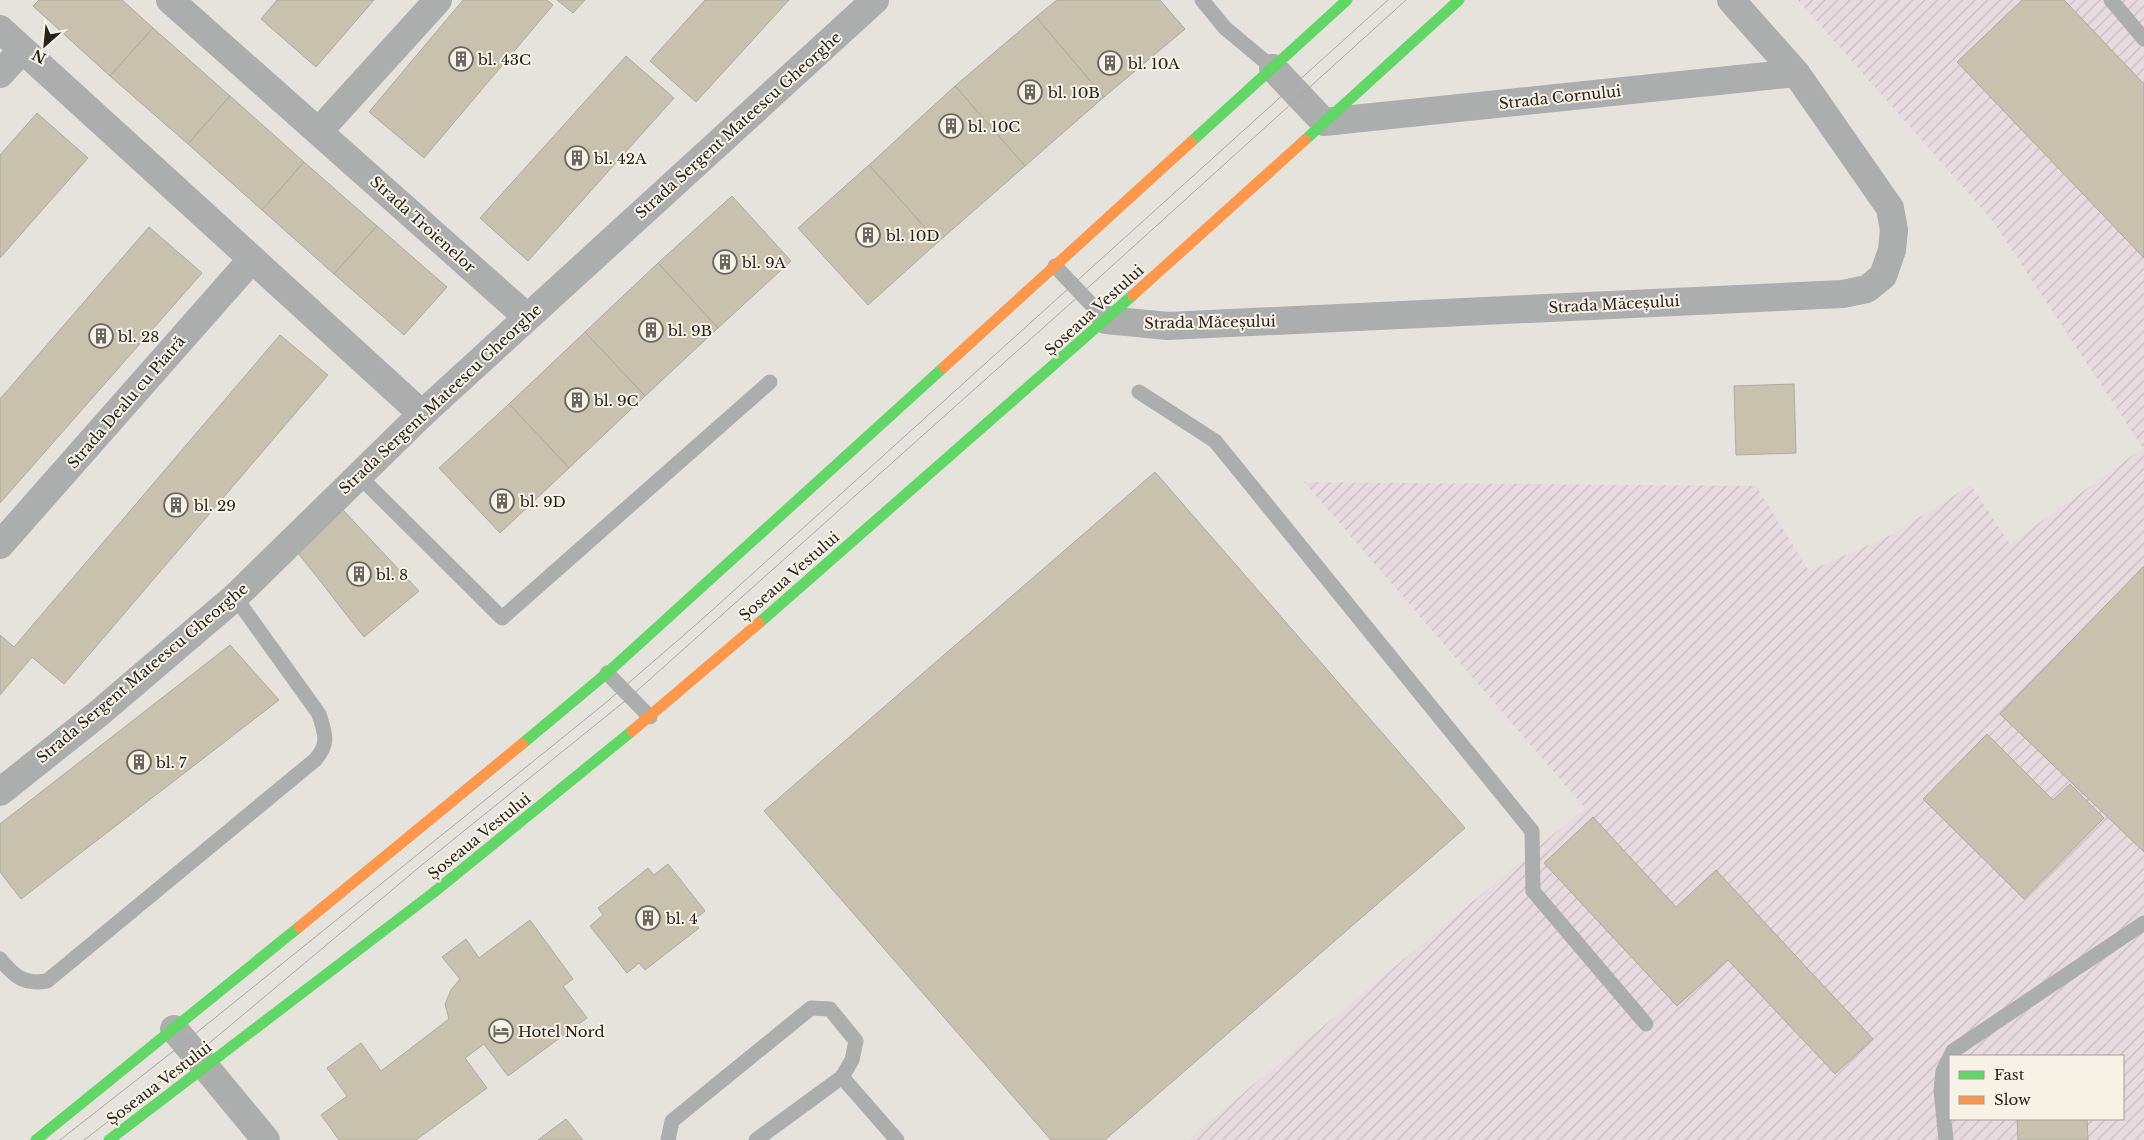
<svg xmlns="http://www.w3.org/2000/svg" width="2144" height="1140" viewBox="0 0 2144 1140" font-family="'Libre Baskerville',serif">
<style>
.industrial{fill:url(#industrial-furrows);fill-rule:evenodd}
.building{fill:#c8c1ae;stroke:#acaaa4}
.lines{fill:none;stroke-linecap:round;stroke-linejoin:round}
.lane{stroke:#acadad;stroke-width:15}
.street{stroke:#acadad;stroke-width:28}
.fast{stroke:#63d668;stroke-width:11}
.slow{stroke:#ff974d;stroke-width:11}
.tram{stroke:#aaa8a6;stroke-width:1}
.labels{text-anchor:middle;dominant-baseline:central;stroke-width:4;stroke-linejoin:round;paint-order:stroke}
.poi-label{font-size:15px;fill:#25231e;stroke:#f7f2e5;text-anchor:start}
.street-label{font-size:15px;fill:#25231e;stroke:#f7f2e5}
</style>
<defs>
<pattern id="industrial-furrows" width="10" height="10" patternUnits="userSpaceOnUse" patternTransform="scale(1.25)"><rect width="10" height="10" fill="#e8dbe0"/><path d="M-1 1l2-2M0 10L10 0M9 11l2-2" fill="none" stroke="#c7bcc0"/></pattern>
</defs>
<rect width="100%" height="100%" fill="#e6e3dc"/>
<!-- industrial -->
<path class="industrial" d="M 1798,0 L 2144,0 L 2144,1140 L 1187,1140 L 1585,808 L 1304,482 L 1756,486 L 1809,571 L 1891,535 L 1971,485 L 2010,544 L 2143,448 L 1992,220 ZM 1950,1056 L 2123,1056 L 2123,1119 L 1950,1119 Z"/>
<!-- building -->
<g class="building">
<path d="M 39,0 L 122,0 L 153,28 L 110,76 L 33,6 Z"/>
<path d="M 277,0 L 374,0 L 316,67 L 261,19 Z"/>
<path d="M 463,0 L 547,0 L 553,5 L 424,158 L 369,112 Z"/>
<path d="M 557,0 L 585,0 L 573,13 Z"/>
<path d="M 705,0 L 789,0 L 696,102 L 650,61 Z"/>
<path d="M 1057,0 L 1160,0 L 1185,29 L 1104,97 L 1036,17 Z"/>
<path d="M 2022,0 L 2064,0 L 2144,84 L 2144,258 L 1957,62 Z"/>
<path d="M 1036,17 L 1104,97 L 1025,166 L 955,86 Z"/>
<path d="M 153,28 L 230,96 L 188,144 L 110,76 Z"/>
<path d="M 626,56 L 674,98 L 528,261 L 480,218 Z"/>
<path d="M 955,86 L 1025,166 L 938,242 L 869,165 Z"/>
<path d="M 230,96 L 304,162 L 262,210 L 188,144 Z"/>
<path d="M 37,113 L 88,158 L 0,258 L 0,155 Z"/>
<path d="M 304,162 L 377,226 L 334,274 L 262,210 Z"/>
<path d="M 869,165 L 938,242 L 868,305 L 798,228 Z"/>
<path d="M 732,196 L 791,261 L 718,328 L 658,263 Z"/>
<path d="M 377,226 L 447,287 L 404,335 L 334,274 Z"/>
<path d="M 149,227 L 202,273 L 0,503 L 0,399 Z"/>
<path d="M 658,263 L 718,328 L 645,396 L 585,332 Z"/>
<path d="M 585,332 L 645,396 L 569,468 L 509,404 Z"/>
<path d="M 280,335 L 328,375 L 64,684 L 32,657 L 0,695 L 0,635 L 14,647 Z"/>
<path d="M 1794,384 L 1796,453 L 1736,455 L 1734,386 Z"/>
<path d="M 509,404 L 569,468 L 500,533 L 439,468 Z"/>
<path d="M 1155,472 L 1465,828 L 1105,1140 L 1051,1140 L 764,811 Z"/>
<path d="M 343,510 L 419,591 L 364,637 L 295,549 Z"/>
<path d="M 2144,566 L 2144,852 L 2000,714 Z"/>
<path d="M 230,645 L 279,700 L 21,899 L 0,872 L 0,824 Z"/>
<path d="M 1987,734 L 2053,800 L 2070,784 L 2104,818 L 2024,899 L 1923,799 Z"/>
<path d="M 1593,817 L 1676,907 L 1716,870 L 1873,1039 L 1835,1074 L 1728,960 L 1677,1006 L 1544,863 Z"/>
<path d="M 668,864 L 705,911 L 693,921 L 699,928 L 645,970 L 639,963 L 627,973 L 590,926 L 603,915 L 598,908 L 648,868 L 654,875 Z"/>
<path d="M 530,920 L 573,979 L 563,986 L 587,1018 L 508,1076 L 484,1044 L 465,1058 L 487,1088 L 416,1140 L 339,1140 L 321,1115 L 347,1096 L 327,1068 L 361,1043 L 381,1071 L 449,1019 L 445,1004 L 451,990 L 460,979 L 442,957 L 466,939 L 479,958 Z"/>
<path d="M 566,1119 L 583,1140 L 538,1140 Z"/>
<path d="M 2017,1119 L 2087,1119 L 2088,1140 L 2018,1140 Z"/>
</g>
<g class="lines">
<!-- lane -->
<g class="lane">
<path d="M 1202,0 L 1225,28 L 1273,68"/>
<path d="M 2111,0 L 2144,39"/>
<path d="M 1055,266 L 1106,320"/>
<path d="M 1139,392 L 1215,441 L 1532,831 L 1533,891 L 1646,1024"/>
<path d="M 358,475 L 502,618 L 770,382"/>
<path d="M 607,673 L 650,717"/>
<path d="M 0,959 C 14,976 24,985 47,981 L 315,760 C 330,743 325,734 319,714 L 235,597"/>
<path d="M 668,1140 L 672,1121 L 811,1008 L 830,1009 L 856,1041 L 852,1060 L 842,1077"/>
<path d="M 756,1140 L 842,1077 L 897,1140"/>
<path d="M 1946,1140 L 1941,1090 L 1943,1071 L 1953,1051 L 2144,923"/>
</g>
<!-- street -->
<g class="street">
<path d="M 170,0 L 527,317"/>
<path d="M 0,29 L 422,414"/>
<path d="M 1273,68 L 1324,122 L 1796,73"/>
<path d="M 0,74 L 22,50"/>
<path d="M 319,131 L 438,0"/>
<path d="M 1106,320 L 1168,326 L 1843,294 L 1867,289 L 1883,276 L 1892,250 L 1894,230 L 1890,208 L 1796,73 L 1731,0"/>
<path d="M 0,545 L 252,259"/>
<path d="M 0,792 L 98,714 L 235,597 L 422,414 L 875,0"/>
<path d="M 174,1029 L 266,1140"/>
</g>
<!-- fast -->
<g class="fast">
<path d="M 1305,140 L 1459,0"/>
<path d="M 1191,142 L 1347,0"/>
<path d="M 759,623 L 1133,295"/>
<path d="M 522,744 L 607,673 L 944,367"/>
<path d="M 36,1140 L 299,927"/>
<path d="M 109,1140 L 433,893 L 632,731"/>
</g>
<!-- slow -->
<g class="slow">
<path d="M 1133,295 L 1305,140"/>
<path d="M 944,367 L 1191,142"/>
<path d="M 632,731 L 759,623"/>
<path d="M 299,927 L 522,744"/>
</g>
<!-- tram -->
<g class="tram">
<path d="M 60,1140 L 185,1042 L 603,705 L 699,622 L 1388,0"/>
<path d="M 84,1140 L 195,1055 L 423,864 L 630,697 L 1081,294 L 1406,0"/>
</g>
</g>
<!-- icons -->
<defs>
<g id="building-ring" transform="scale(1.25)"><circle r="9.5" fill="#f7f2e5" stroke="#696660" stroke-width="1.5"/><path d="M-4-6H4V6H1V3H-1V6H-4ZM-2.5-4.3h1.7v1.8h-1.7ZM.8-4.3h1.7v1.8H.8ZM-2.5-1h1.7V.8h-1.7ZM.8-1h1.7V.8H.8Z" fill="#696660"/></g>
<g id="hotel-ring" transform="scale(1.25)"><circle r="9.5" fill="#f7f2e5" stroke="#696660" stroke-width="1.5"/><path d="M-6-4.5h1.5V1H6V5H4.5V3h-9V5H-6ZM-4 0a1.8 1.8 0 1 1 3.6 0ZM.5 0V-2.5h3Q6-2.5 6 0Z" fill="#696660"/></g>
</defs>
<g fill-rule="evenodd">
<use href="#building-ring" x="461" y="59"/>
<use href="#building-ring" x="1110" y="63"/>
<use href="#building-ring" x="1030" y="92"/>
<use href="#building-ring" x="951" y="126"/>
<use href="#building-ring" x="577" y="158"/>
<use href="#building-ring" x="868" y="235"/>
<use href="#building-ring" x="725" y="262"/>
<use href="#building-ring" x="651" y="330"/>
<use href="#building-ring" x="101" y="336"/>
<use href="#building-ring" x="577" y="400"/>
<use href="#building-ring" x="502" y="501"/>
<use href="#building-ring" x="176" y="505"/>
<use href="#building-ring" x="359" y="574"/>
<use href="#building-ring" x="139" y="762"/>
<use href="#building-ring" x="648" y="918"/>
<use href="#hotel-ring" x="501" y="1031"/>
</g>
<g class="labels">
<!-- poi labels -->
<g class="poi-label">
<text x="478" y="59">bl. 43C</text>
<text x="1128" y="63">bl. 10A</text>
<text x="1048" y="92">bl. 10B</text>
<text x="968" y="126">bl. 10C</text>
<text x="594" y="158">bl. 42A</text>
<text x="886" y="235">bl. 10D</text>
<text x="742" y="262">bl. 9A</text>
<text x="668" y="330">bl. 9B</text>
<text x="118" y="336">bl. 28</text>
<text x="594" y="400">bl. 9C</text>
<text x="520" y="501">bl. 9D</text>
<text x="194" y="505">bl. 29</text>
<text x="376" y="574">bl. 8</text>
<text x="156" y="762">bl. 7</text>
<text x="666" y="918">bl. 4</text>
<text x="518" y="1031">Hotel Nord</text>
</g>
<!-- street labels -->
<g class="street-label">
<text transform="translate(1560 97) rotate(-6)">Strada Cornului</text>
<text transform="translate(738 125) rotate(-42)">Strada Sergent Mateescu Gheorghe</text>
<text transform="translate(423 224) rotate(42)">Strada Troienelor</text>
<text transform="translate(1614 304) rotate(-3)">Strada Măceșului</text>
<text transform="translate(1094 310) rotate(-42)">Șoseaua Vestului</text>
<text transform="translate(1210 322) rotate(-1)">Strada Măceșului</text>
<text transform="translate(440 399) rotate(-43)">Strada Sergent Mateescu Gheorghe</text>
<text transform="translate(126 402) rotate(-49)">Strada Dealu cu Piatră</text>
<text transform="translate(789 576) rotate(-41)">Șoseaua Vestului</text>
<text transform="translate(142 673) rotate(-40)">Strada Sergent Mateescu Gheorghe</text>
<text transform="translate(479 836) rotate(-39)">Șoseaua Vestului</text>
<text transform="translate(159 1083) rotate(-37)">Șoseaua Vestului</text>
</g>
</g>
<!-- legend -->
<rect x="1949" y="1055" width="175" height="65" fill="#f7f2e5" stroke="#a39f95"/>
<rect x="1959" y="1071" width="25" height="8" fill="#63d668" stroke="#a39f95"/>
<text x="1994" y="1080" font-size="15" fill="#25231e">Fast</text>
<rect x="1959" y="1096" width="25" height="8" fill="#ff974d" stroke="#a39f95"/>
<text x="1994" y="1105" font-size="15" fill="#25231e">Slow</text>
<!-- north arrow -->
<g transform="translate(45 45) rotate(207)" stroke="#f7f2e5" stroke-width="4" paint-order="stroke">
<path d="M0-4L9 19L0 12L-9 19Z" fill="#25231e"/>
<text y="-8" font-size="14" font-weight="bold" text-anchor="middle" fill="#25231e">N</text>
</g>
</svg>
